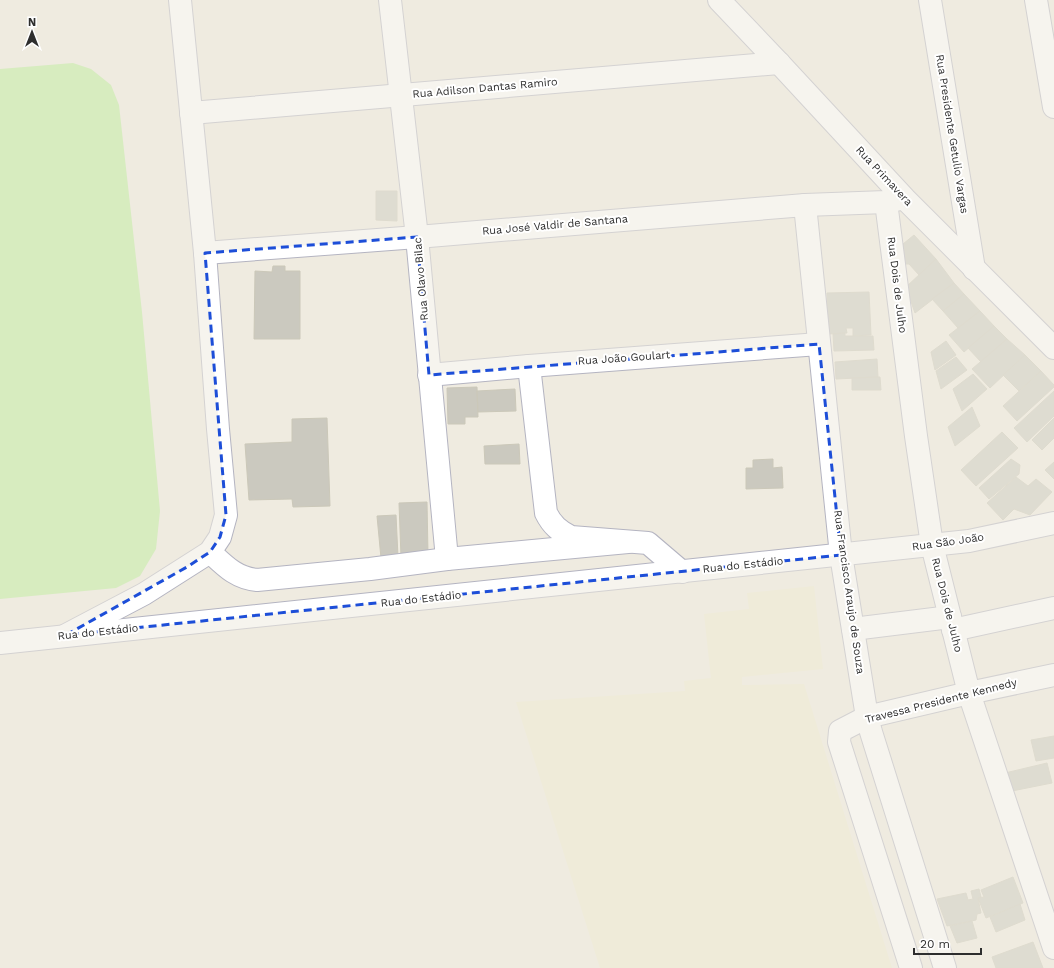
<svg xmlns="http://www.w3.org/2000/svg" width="1054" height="968" viewBox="0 0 1054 968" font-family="'Work Sans',sans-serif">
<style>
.education{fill:#f0ecd0}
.pitch{fill:#baed98}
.building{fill:#cbc9bf;stroke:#cbc8b9}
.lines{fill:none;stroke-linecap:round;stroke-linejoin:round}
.minor-casing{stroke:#b4b4c1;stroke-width:24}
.tertiary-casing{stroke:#b4b4c1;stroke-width:24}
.minor{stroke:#fff;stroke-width:22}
.tertiary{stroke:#fff;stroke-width:22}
.marked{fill:none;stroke:#1d4ed8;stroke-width:3;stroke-dasharray:8 5;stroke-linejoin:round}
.labels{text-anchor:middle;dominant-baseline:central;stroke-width:4;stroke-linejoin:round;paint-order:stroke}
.street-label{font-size:11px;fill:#2e2e2e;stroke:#fff}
</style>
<rect width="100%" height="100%" fill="#efebe0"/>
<!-- education -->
<path class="education" d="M 814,586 L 823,669 L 742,677 L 742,685 L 804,684 L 892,968 L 600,968 L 516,702 L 685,691 L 684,681 L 711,678 L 704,614 L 749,609 L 747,593 Z"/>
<!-- pitch -->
<path class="pitch" d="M 73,63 L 91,69 L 111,85 L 119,105 L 142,312 L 160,511 L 156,549 L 140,576 L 116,588 L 0,599 L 0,69 Z"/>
<!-- building -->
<g class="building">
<path d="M 376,191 L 397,191 L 397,221 L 376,220 Z"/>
<path d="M 914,235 L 936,259 L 919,275 L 909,264 L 903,264 L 903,244 Z"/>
<path d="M 936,259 L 954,283 L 915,313 L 906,287 Z"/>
<path d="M 273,266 L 285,266 L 285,271 L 300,271 L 300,339 L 254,339 L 255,271 L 272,272 Z"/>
<path d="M 954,283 L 964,294 L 943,311 L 932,299 Z"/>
<path d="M 869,292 L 871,335 L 853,336 L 853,328 L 846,328 L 847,333 L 845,333 L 828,334 L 827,293 Z"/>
<path d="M 964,294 L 980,311 L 958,328 L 943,311 Z"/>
<path d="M 980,311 L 994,326 L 964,352 L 949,335 Z"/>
<path d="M 994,326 L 1007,339 L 981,362 L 968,348 Z"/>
<path d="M 845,333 L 845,336 L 873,336 L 874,350 L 834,351 L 833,334 Z"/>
<path d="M 1007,339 L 1025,355 L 990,388 L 972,369 Z"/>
<path d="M 946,341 L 956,355 L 935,370 L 931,352 Z"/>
<path d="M 1025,355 L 1041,371 L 1019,391 L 1003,375 Z"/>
<path d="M 956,357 L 967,370 L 941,389 L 936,371 Z"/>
<path d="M 877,359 L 878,377 L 836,379 L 835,362 Z"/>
<path d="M 1041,371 L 1054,385 L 1054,387 L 1017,421 L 1003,406 Z"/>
<path d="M 973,374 L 987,389 L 962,411 L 953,389 Z"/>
<path d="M 880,377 L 881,390 L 852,390 L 852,378 Z"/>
<path d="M 477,387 L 478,417 L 465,417 L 465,424 L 448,424 L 447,388 Z"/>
<path d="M 515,389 L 516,411 L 478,412 L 477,391 Z"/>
<path d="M 1054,391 L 1054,416 L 1027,442 L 1014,428 Z"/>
<path d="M 972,407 L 980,426 L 955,446 L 948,427 Z"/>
<path d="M 327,418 L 330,506 L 293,507 L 292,499 L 249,500 L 245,444 L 292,442 L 292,419 Z"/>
<path d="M 1054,418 L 1054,438 L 1042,450 L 1032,440 Z"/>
<path d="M 1002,432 L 1018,448 L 976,486 L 961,470 Z"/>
<path d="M 519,444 L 520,464 L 485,464 L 484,446 Z"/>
<path d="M 773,459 L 773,468 L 782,467 L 783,488 L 746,489 L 746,468 L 753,468 L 753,460 Z"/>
<path d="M 1011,459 L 1020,465 L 1019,474 L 989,499 L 979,488 Z"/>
<path d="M 1054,462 L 1054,479 L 1045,470 Z"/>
<path d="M 1016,477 L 1028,486 L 1036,479 L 1052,492 L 1030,515 L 1014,509 L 1003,520 L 987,503 Z"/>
<path d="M 427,502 L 428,555 L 401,557 L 399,503 Z"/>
<path d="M 396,515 L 398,557 L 381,558 L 377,516 Z"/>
<path d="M 1054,736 L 1054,758 L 1036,761 L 1031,740 Z"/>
<path d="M 1047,763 L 1052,783 L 1012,791 L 1005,773 Z"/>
<path d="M 1013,877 L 1023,903 L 986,918 L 978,898 L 984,897 L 981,890 Z"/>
<path d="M 979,889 L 981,897 L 978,898 L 981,913 L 977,914 L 976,920 L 947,926 L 937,899 L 966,893 L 968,900 L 973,899 L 971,891 Z"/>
<path d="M 1020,904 L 1025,920 L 996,932 L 990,917 Z"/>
<path d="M 972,921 L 977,938 L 957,943 L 950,926 Z"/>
<path d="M 1033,942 L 1043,968 L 996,968 L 992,957 Z"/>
</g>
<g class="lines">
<!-- minor casing -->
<g class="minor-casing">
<g id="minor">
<path d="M 390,0 L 417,237 L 447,559"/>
<path d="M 930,0 L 974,269"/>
<path d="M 1036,0 L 1054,107"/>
<path d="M 191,113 L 779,63"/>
<path d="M 886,202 L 916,436 L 932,545 L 969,693 L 1054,948"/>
<path d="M 805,205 L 841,555 L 867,717 L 871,732 L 945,968"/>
<path d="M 205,253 L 417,237 L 805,205 L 886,202 L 900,199"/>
<path d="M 529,366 L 546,513 C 552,525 559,531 571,537 L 648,543 L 682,572"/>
<path d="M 429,375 L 529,366 L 819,344"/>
<path d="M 210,552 C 225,566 236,578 257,580 L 370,569 L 447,559 L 628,542"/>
<path d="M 853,629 L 950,617"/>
<path d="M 953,630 L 1054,608"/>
<path d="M 66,635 L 144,594 L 210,552 L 220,537 L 226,515 L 218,429 L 205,253 L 180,0"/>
<path d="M 911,968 L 839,742 L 840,731 L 867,717 L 969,693 L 1054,675"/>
</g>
</g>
<!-- tertiary casing -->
<g class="tertiary-casing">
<g id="tertiary">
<path d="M 719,0 L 779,63 L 905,199 L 1054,348"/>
<path d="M 0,643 L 969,541 L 1054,523"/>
</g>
</g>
<!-- minor -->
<use href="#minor" class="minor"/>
<!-- tertiary -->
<use href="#tertiary" class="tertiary"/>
</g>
<!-- marked area -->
<path d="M0 0H1054V968H0ZM 417,237 L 429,375 L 819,344 L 841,555 L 66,635 L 187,567 L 210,552 L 220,537 L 226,515 L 205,253 Z" fill="#efebe0" fill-opacity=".55" fill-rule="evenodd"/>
<path class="marked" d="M 417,237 L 429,375 L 819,344 L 841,555 L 66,635 L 187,567 L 210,552 L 220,537 L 226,515 L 205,253 Z"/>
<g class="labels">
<!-- street labels -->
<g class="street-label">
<text transform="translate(485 88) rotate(-5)">Rua Adilson Dantas Ramiro</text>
<text transform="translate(952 134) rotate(81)">Rua Presidente Getulio Vargas</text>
<text transform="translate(884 176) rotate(47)">Rua Primavera</text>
<text transform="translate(555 225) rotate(-5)">Rua José Valdir de Santana</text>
<text transform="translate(421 279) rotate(-95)">Rua Olavo Bilac</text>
<text transform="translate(897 285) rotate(83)">Rua Dois de Julho</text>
<text transform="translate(624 358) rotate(-4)">Rua João Goulart</text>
<text transform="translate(948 542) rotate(-8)">Rua São João</text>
<text transform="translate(743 565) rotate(-6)">Rua do Estádio</text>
<text transform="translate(849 592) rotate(82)">Rua Francisco Araujo de Souza</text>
<text transform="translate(421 599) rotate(-6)">Rua do Estádio</text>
<text transform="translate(947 605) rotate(76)">Rua Dois de Julho</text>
<text transform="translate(98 632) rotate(-6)">Rua do Estádio</text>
<text transform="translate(941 701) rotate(-14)">Travessa Presidente Kennedy</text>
</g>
</g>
<!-- north arrow -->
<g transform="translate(32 32)" stroke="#ffffff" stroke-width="3" paint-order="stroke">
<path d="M0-3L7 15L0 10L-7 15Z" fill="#2e2e2e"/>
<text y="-6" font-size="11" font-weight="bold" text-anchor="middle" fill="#2e2e2e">N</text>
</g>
<!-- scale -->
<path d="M914 948v6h67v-6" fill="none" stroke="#2e2e2e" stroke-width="2"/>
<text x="920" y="948" font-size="12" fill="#2e2e2e" stroke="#ffffff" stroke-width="3" paint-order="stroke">20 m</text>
</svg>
